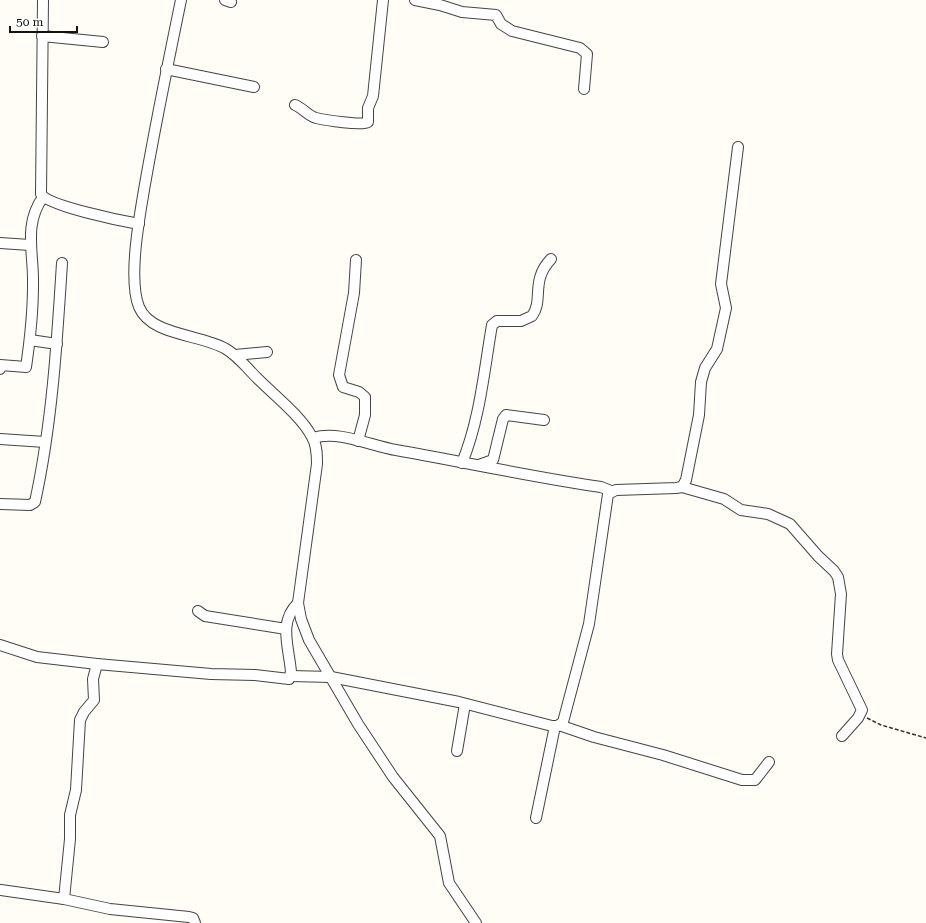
<svg xmlns="http://www.w3.org/2000/svg" width="926" height="923" viewBox="0 0 926 923" font-family="'Roboto Serif',serif">
<style>
.lines{fill:none;stroke-linecap:round;stroke-linejoin:round}
.minor-casing{stroke:#444;stroke-width:12}
.path{stroke:#333;stroke-width:1.5;stroke-dasharray:4 2;stroke-linecap:butt}
.minor{stroke:#fff;stroke-width:10}
</style>
<rect width="100%" height="100%" fill="#fffdf5"/>
<g class="lines">
<!-- minor casing -->
<g class="minor-casing">
<g id="minor">
<path d="M 43,0 L 41,194 C 48,206 122,221 139,224"/>
<path d="M 181,0 C 168,63 155,126 144,190 C 139,220 128,279 139,307 C 151,336 201,334 226,349 C 238,356 247,368 257,378 C 274,395 301,416 312,437 C 317,445 317,455 317,464 L 298,603 L 301,619 L 309,640 L 358,724 L 393,777 L 440,836 L 449,883 L 476,923"/>
<path d="M 225,0 L 231,2"/>
<path d="M 415,0 L 440,5 L 462,12 L 496,15 L 501,24 L 512,31 L 580,48 L 587,54 L 584,89"/>
<path d="M 42,36 L 103,42"/>
<path d="M 166,69 L 254,87"/>
<path d="M 295,105 C 303,108 308,116 316,118 C 325,120 362,126 368,122 L 368,108 L 373,96 L 383,0"/>
<path d="M 0,243 L 30,245"/>
<path d="M 356,260 L 354,293 L 339,375 L 343,387 L 359,392 L 365,397 L 365,415 L 358,441"/>
<path d="M 30,340 L 57,344"/>
<path d="M 235,355 L 267,352"/>
<path d="M 0,369 L 0,365 L 26,367 C 30,340 33,313 33,285 C 34,253 23,225 43,197"/>
<path d="M 313,438 C 339,430 371,446 396,450 C 464,462 532,477 601,487 L 611,491"/>
<path d="M 0,439 L 45,442"/>
<path d="M 462,463 C 480,419 484,371 492,325 L 497,321 L 521,321 L 532,316 C 544,300 530,281 551,259"/>
<path d="M 479,465 L 493,460 L 503,419 L 506,415 L 544,420"/>
<path d="M 682,487 L 724,499 L 741,510 L 768,514 L 790,524 L 818,556 L 834,571 L 838,577 L 841,594 L 837,654 L 838,660 L 862,710 L 858,718 L 842,736"/>
<path d="M 0,504 L 30,505 L 35,502 C 52,424 57,343 62,263"/>
<path d="M 198,611 L 205,616 L 286,629"/>
<path d="M 0,645 L 37,657 L 97,664 L 211,674 L 255,675 L 289,679 L 291,672 C 289,647 278,622 298,603"/>
<path d="M 291,676 L 331,677 L 459,702 L 552,726 L 558,726 L 563,722 L 589,624 L 608,494 L 616,490 L 676,488 L 682,487 L 686,480 L 699,415 L 701,382 L 705,368 L 717,349 L 726,308 L 721,284 L 738,147"/>
<path d="M 559,725 L 594,737 L 663,755 L 742,780 L 755,780 L 769,762"/>
<path d="M 457,751 L 465,704"/>
<path d="M 536,818 L 555,726"/>
<path d="M 1,890 L 64,899 L 110,909 L 189,917 L 193,918 L 195,923"/>
<path d="M 64,899 L 70,839 L 70,815 L 76,790 L 80,720 L 84,712 L 94,700 L 93,679 L 97,664"/>
</g>
</g>
<!-- path -->
<path class="path" d="M 867,718 L 881,725 L 926,738"/>
<!-- minor -->
<use href="#minor" class="minor"/>
</g>
<!-- scale -->
<path d="M10 26v6h67v-6" fill="none" stroke="#111111" stroke-width="2"/>
<text x="16" y="26" font-size="12" fill="#111111" stroke="#ffffff" stroke-width="3" paint-order="stroke">50 m</text>
</svg>
